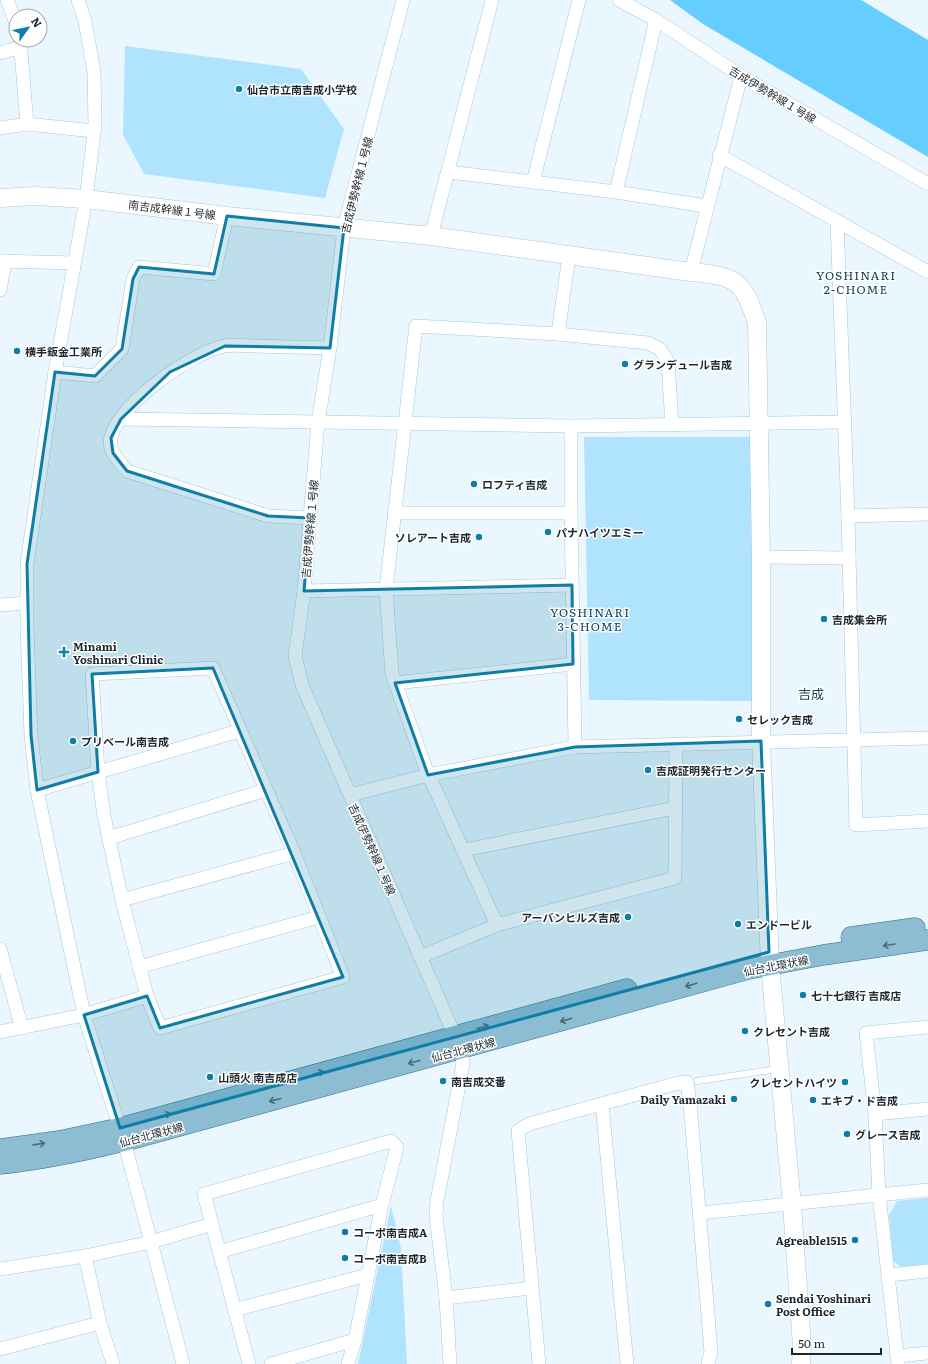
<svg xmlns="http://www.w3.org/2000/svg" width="928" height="1364" viewBox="0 0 928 1364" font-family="Literata,'Noto Sans JP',serif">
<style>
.green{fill:#b0e4fe}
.forest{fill:#66cefe}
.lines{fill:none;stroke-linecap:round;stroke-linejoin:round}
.lane-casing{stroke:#a9c8d8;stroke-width:7}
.street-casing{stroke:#a9c8d8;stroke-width:14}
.secondary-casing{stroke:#a9c8d8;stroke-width:19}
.primary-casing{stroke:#336c86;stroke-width:21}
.lane{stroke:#fff;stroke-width:6}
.street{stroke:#fff;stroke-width:13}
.secondary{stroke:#fff;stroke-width:18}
.primary{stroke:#8cbdd3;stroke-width:20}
.oneway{stroke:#4e6b78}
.marked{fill:#0f7ea7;fill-opacity:0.2;stroke:#0f7ea7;stroke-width:3;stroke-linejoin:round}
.poi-dot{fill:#0f7ea7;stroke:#fff;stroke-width:1.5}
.labels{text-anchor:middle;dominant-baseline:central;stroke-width:3;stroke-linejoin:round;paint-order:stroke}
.poi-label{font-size:11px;font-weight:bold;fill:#1c282e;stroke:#fff;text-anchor:start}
.street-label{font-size:11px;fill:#1c282e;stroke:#fff}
.neighbourhood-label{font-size:12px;letter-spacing:1px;fill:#154357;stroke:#fff}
.quarter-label{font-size:13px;fill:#154357;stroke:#fff}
</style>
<rect width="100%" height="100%" fill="#eaf7fe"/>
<!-- green -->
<g class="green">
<path d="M 125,46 L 301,69 L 344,129 L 325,198 L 144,174 L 123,135 Z"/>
<path d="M 584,437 L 750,437 L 755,701 L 589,700 Z"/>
<path d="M 928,1198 L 928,1264 L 901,1267 L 893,1261 L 889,1215 L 897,1201 Z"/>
<path d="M 391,1206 L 401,1248 L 407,1364 L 358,1364 Z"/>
</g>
<!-- forest -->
<path class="forest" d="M 670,0 L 861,0 L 928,40 L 928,157 L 703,24 Z"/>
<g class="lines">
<!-- lane casing -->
<g class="lane-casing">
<path id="lane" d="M 697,1081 L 778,1069"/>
</g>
<!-- street casing -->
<g class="street-casing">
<g id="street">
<path d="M 7,0 L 16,23"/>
<path d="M 403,0 L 344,228 L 330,348 L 318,422 L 304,591 L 295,656 L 302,685 L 461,1050 L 463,1064 L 437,1201 L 436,1216 L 446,1298 L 450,1364"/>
<path d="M 619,0 L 656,20 L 741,76 L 928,184"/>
<path d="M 20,40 L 27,124"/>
<path d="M 0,53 L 21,47"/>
<path d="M 0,128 L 27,124 L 94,131"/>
<path d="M 719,155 L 928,272"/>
<path d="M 449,172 L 616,192 L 706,206"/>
<path d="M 533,182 L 579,0"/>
<path d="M 616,192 L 656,20"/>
<path d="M 837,221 L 848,516 L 856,825 L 928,821"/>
<path d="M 431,236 L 492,0"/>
<path d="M 0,261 L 74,263"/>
<path d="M 691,272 L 741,76"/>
<path d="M 0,290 L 5,261"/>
<path d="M 558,334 L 569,256"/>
<path d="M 55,372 L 86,199 L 95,125 L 94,72 L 85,21 L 78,0"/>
<path d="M 121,419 L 571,426 L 845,422"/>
<path d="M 571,426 L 571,513 L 575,747"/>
<path d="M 394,513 L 571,513"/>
<path d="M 848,516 L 928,514"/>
<path d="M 310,518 L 268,516 L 127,471 C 120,462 107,450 111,437 C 121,402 190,354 224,346 C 233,344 245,346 254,346 C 280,347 305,347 330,348"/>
<path d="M 761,557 L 849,558"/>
<path d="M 304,591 L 572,585"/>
<path d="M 0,605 L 27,603"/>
<path d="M 213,668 L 294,853 L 343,977 L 160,1028 L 147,996 L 122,900 L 104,816 L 98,772 L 92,674 Z"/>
<path d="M 395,683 L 573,664"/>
<path d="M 37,790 L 239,731"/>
<path d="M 350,795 L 429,775 L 575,747 L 928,738"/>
<path d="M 109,838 L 266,790"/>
<path d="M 464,850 L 675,808"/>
<path d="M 122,900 L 294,853"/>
<path d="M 497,925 L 426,769 L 392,674 L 386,589 L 416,326 L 558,334 L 648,343 L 660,349 L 668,362 L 672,425"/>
<path d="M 0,949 L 22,1028"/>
<path d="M 420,957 L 497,925 L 675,878 L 676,744"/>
<path d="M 139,967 L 319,917"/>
<path d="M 0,1032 L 84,1015 L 147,996"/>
<path d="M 602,1104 L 627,1364"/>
<path d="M 875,1114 L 928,1109"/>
<path d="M 700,1213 L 928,1190"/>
<path d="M 219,1252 L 382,1205"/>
<path d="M 85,1256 L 100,1323 L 113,1364"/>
<path d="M 0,1269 L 85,1256 L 151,1242 L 124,1141 L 84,1015 L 37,790 L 31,735 L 27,627 L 27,564 L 55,372 L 95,376 L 122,349 L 133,279 L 139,267 L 214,274 L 227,216"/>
<path d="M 889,1275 L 928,1271"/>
<path d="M 446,1298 L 531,1288"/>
<path d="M 234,1310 L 368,1275"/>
<path d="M 0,1349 L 100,1323"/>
<path d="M 897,1356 L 928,1353"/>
<path d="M 183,1364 L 151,1242 L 212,1224"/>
<path d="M 249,1364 L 204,1194 L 391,1141 L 397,1147 L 382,1205 L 355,1340 L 348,1364"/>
<path d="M 271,1364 L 355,1340"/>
<path d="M 539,1364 L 518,1131 L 529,1124 L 674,1084 L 687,1082 L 690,1104 L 709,1327 L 711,1353 L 708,1364"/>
<path d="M 898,1364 L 879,1195 L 875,1114 L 866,1033 L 928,1027"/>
</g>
</g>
<!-- secondary casing -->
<g class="secondary-casing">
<path id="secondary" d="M 0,198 L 35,196 L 86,199 L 227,216 L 431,236 L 691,272 C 735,276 743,279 757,323 L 761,557 L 761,741 L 770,965 L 792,1205 L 802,1346 L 801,1364"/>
</g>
<!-- primary casing -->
<g class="primary-casing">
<g id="primary">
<path d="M 851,937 L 915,928"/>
<path d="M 0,1149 L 59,1141 L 120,1128 L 627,989"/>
<path d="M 0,1164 C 47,1159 93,1149 139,1137 L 749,969 L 823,955 L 928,940"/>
</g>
</g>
<!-- lane -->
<use href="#lane" class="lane"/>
<!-- street -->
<use href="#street" class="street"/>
<!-- secondary -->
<use href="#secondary" class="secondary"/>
<!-- primary -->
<use href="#primary" class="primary"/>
</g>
<!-- one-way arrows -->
<defs><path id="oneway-shaft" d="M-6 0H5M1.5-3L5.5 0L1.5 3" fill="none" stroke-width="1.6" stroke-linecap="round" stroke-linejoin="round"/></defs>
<g class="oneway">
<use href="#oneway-shaft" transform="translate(889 945) rotate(171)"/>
<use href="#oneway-shaft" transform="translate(691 985) rotate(164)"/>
<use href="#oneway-shaft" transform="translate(566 1020) rotate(164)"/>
<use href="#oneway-shaft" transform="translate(483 1027) rotate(-15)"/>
<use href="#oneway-shaft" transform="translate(414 1062) rotate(165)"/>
<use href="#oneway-shaft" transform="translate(318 1073) rotate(-16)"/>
<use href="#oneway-shaft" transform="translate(275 1100) rotate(165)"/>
<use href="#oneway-shaft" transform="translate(165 1115) rotate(-16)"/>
<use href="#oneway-shaft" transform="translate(39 1144) rotate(-8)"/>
</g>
<!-- marked area -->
<path class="marked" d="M 227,216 L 344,228 L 330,348 L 225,346 L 170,372 L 121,419 L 111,438 L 113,453 L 127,471 L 268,516 L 310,518 L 304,591 L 572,585 L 573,664 L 395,683 L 428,775 L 575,747 L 761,741 L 769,952 L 120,1128 L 84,1015 L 147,996 L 160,1028 L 343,977 L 213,668 L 92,674 L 98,772 L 37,790 L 31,735 L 27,564 L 55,372 L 95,376 L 122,349 L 133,279 L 139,267 L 214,274 Z"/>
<!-- markers -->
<g class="poi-dot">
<circle cx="239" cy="89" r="4"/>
<circle cx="17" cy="351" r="4"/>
<circle cx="625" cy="364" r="4"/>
<circle cx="474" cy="484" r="4"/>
<circle cx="548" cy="532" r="4"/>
<circle cx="479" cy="537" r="4"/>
<circle cx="824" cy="619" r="4"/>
<path d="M62 646h4v4h4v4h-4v4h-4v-4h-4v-4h4z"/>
<circle cx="739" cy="719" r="4"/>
<circle cx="73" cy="741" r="4"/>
<circle cx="648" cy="770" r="4"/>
<circle cx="628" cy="917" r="4"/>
<circle cx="738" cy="924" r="4"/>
<circle cx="803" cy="995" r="4"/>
<circle cx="745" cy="1031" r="4"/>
<circle cx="210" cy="1077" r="4"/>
<circle cx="443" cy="1081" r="4"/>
<circle cx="845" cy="1082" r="4"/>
<circle cx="734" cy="1099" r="4"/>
<circle cx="813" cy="1100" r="4"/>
<circle cx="847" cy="1134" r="4"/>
<circle cx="345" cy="1232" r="4"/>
<circle cx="855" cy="1240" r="4"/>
<circle cx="345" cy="1258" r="4"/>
<circle cx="768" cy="1304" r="4"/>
</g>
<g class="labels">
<!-- poi labels -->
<g class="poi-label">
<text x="247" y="89">仙台市立南吉成小学校</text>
<text x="25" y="351">横手鈑金工業所</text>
<text x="633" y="364">グランデュール吉成</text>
<text x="482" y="484">ロフティ吉成</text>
<text x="556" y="532">パナハイツエミー</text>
<text x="471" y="537" text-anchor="end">ソレアート吉成</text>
<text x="832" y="619">吉成集会所</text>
<text x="73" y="646">Minami<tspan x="73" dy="13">Yoshinari Clinic</tspan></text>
<text x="747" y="719">セレック吉成</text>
<text x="81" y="741">プリベール南吉成</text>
<text x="656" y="770">吉成証明発行センター</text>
<text x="620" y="917" text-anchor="end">アーバンヒルズ吉成</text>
<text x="746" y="924">エンドービル</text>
<text x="811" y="995">七十七銀行 吉成店</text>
<text x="753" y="1031">クレセント吉成</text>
<text x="218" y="1077">山頭火 南吉成店</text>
<text x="451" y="1081">南吉成交番</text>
<text x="837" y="1082" text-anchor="end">クレセントハイツ</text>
<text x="726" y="1099" text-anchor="end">Daily Yamazaki</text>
<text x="821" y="1100">エキブ・ド吉成</text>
<text x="855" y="1134">グレース吉成</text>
<text x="353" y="1232">コーポ南吉成A</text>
<text x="847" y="1240" text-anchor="end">Agreable1515</text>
<text x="353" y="1258">コーポ南吉成B</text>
<text x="776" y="1298">Sendai Yoshinari<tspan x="776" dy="13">Post Office</tspan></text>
</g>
<!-- street labels -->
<g class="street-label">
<text transform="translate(773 94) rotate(31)">吉成伊勢幹線１号線</text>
<text transform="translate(356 185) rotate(-76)">吉成伊勢幹線１号線</text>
<text transform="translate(172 209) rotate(7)">南吉成幹線１号線</text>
<text transform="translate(309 529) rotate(-85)">吉成伊勢幹線１号線</text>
<text transform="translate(373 849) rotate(66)">吉成伊勢幹線１号線</text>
<text transform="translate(776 965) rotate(-11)">仙台北環状線</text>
<text transform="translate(463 1049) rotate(-15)">仙台北環状線</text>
<text transform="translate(151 1134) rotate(-15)">仙台北環状線</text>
</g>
<!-- neighbourhood labels -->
<g class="neighbourhood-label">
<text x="856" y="275">YOSHINARI<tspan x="856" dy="14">2-CHOME</tspan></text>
<text x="590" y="612">YOSHINARI<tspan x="590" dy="14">3-CHOME</tspan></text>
</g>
<!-- quarter labels -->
<g class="quarter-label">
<text x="811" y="693">吉成</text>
</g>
</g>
<!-- north arrow -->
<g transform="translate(28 28) rotate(57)"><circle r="19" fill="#ffffff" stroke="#a4a9ab"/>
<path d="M0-3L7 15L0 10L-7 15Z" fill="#0f7ea7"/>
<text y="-6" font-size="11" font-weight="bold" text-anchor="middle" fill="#1c282e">N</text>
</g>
<!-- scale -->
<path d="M792 1348v6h89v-6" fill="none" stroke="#1c282e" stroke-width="2"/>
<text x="798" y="1348" font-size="12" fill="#1c282e" stroke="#ffffff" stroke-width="3" paint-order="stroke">50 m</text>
</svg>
